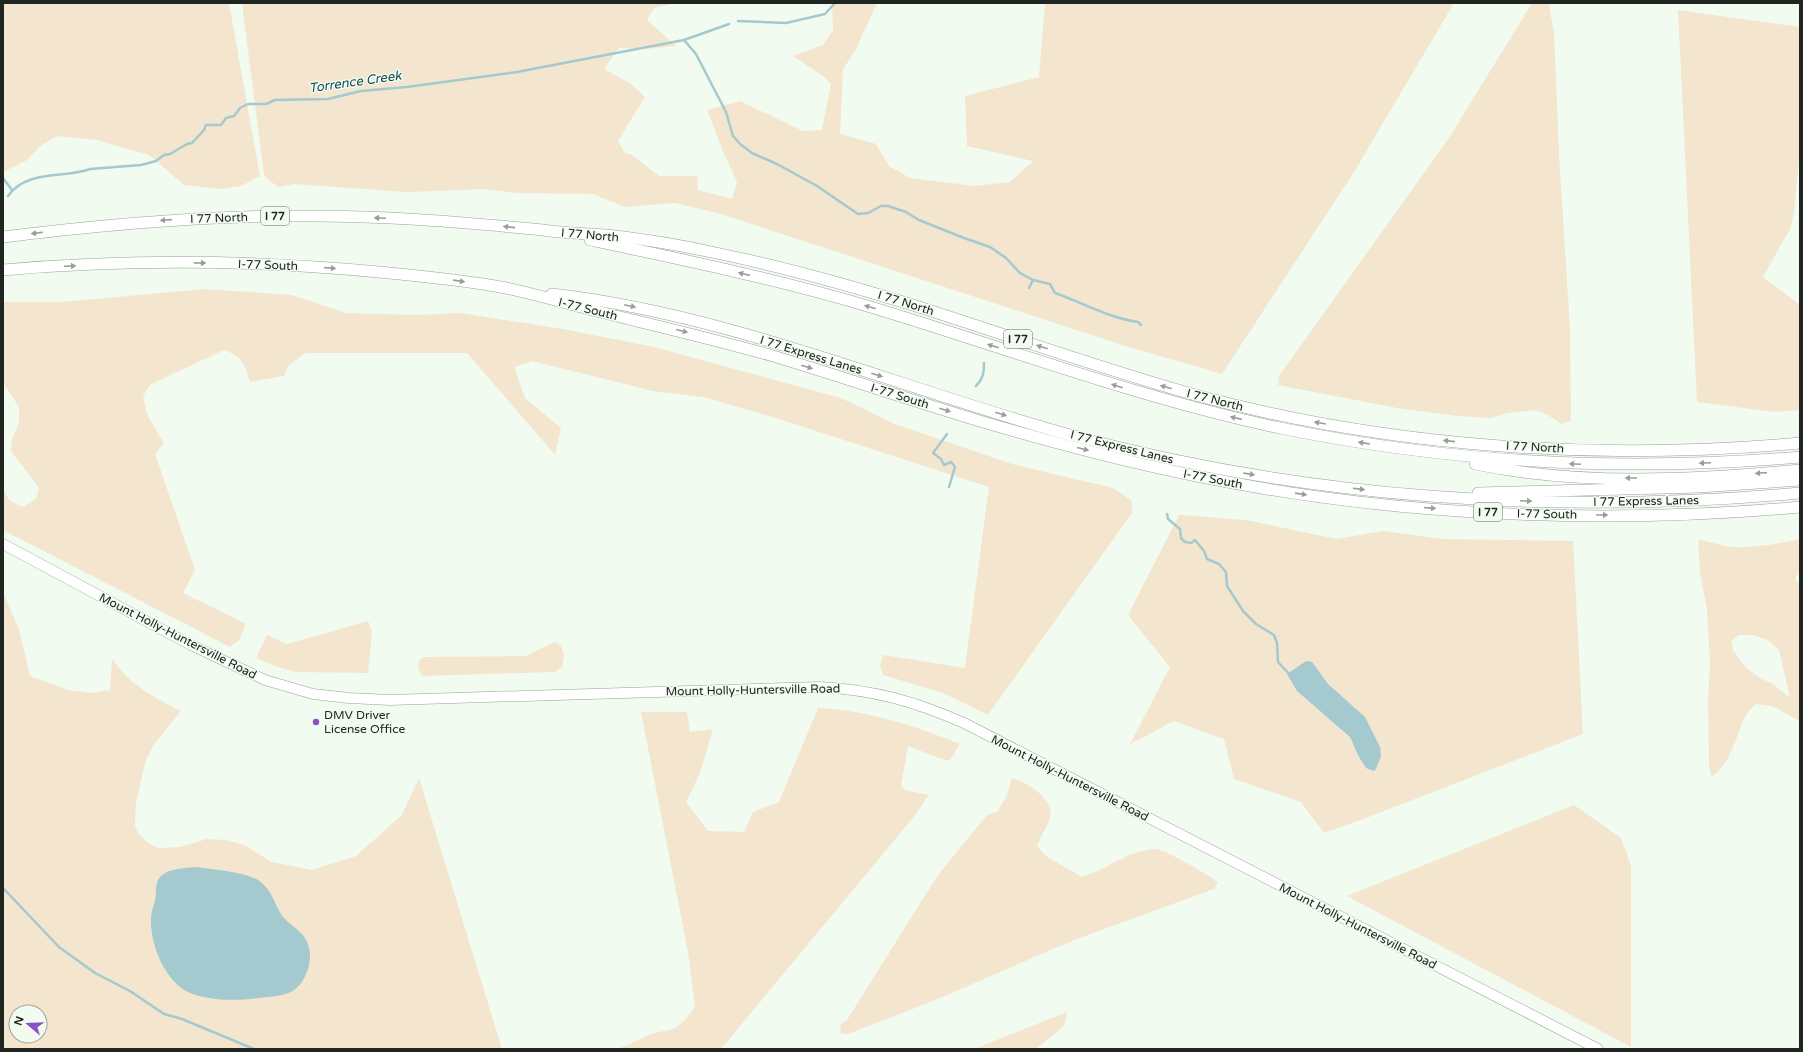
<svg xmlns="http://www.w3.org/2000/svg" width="1803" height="1052" viewBox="0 0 1803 1052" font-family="'Varela Round',sans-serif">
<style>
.green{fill:#f4e5cf;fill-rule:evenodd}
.water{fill:#a4c9cf}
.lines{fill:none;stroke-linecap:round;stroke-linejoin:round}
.stream{stroke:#a4c9cf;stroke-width:2.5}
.major-casing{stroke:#98a298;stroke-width:11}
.highway-casing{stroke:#98a298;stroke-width:12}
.major{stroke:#fff;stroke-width:10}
.highway{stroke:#fff;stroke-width:11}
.oneway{fill:#9b9d9b}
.poi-dot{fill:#8c51c7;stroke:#f1fbf0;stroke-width:1.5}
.labels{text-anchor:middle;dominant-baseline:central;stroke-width:3;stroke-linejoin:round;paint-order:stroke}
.shield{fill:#f1fbf0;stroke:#5f655f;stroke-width:1}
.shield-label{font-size:11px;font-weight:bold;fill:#212521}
.street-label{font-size:12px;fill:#212521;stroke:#f1fbf0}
.poi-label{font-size:12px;fill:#212521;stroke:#f1fbf0;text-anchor:start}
.water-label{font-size:13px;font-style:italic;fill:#174d54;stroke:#f1fbf0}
</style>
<rect width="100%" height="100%" fill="#f1fbf0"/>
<!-- green -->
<g class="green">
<path d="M 3,3 L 229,3 L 260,176 L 241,186 L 220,189 L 184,185 L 149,155 L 97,140 L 57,136 L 40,146 L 27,160 L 3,172 Z"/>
<path d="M 242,3 L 676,3 L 654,8 L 647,20 L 676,46 L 645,49 L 619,48 L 604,69 L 631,84 L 645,97 L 618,141 L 624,152 L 632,155 L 659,176 L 697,176 L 698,190 L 732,199 L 737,182 L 724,154 L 707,110 L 740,101 L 803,131 L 822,130 L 831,84 L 823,76 L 793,56 L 823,45 L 833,30 L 832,3 L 877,3 L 855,51 L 843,69 L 840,134 L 876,144 L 889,166 L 910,178 L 975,186 L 1010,182 L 1033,161 L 967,146 L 965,96 L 1039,77 L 1045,3 L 1454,3 L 1354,172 L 1222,374 L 1122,345 L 721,214 L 675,203 L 625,207 L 593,194 L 517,193 L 485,189 L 407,192 L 295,184 L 278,187 L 269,180 L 264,175 Z"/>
<path d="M 1532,3 L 1550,3 L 1550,10 L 1554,34 L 1559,153 L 1570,328 L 1571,421 L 1561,424 L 1548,415 L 1536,410 L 1507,413 L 1491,418 L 1457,416 L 1397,408 L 1278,385 L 1279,376 L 1449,138 Z"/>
<path d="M 1678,10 L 1800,27 L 1800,152 L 1794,211 L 1791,227 L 1763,277 L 1800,305 L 1800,410 L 1775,412 L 1697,402 Z"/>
<path d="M 205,289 L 292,295 L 346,313 L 417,315 L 460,313 L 563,329 L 654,347 L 841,398 L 895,424 L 1012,464 L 1113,488 L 1132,501 L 1132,513 L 988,715 L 943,693 L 883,675 L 880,666 L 883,655 L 965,668 L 989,487 L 776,418 L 703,397 L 653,391 L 532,361 L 514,367 L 525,398 L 561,428 L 555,455 L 467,353 L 305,353 L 288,366 L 284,376 L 250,382 C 244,363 243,357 224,350 L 151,384 L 143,396 L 147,414 L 164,444 L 155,454 L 195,570 L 183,593 L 246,624 L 239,640 L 230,647 L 3,530 L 3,491 L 10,501 L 23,507 L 36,499 L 39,488 L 11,451 L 12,439 L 19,423 L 19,407 L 3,382 L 3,302 L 62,302 Z"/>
<path d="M 1179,515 L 1246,520 L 1336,539 L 1384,531 L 1441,539 L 1573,541 L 1583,734 L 1366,818 L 1324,833 L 1301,802 L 1234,779 L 1224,739 L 1174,721 L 1130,744 L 1170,667 L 1128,615 Z"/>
<path d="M 1800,539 L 1800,572 L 1795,578 L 1800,586 L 1800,721 L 1772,706 L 1756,704 C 1753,707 1748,711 1746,715 C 1737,732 1730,768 1711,776 L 1709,766 L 1708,699 L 1710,664 L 1707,609 L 1700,573 L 1698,540 C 1710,541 1721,546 1732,547 C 1754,548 1778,544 1800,539 ZM 1739,635 L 1753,635 L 1768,640 L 1779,650 L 1790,698 L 1772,683 L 1761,679 L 1745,667 L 1733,650 L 1731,641 Z"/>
<path d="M 3,593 L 19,629 L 30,676 L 68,690 L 91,693 L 110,690 L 112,658 C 127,684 154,697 181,711 L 155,743 L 146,759 L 136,802 L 135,826 L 139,834 L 148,843 L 159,848 L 180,847 L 207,839 L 225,840 L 244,845 L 272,862 L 312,870 L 356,856 L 402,815 L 419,778 L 502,1049 L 3,1049 ZM 16,1012 L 40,1012 L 40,1036 L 16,1036 Z"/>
<path d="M 368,621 L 372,632 L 368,673 L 296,672 L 278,667 L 256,658 L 267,635 L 287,644 Z"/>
<path d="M 555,642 L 561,645 L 564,655 L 562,667 L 555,672 L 422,676 L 418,668 L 419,661 L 424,657 L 526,656 Z"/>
<path d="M 818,708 C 867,710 915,726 960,744 L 950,760 L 944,760 L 908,746 L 901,785 L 905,790 L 929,795 L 911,820 L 721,1049 L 618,1049 L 654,1033 L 674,1029 L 684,1021 L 695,1007 L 688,952 L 641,712 L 687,712 L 690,732 L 713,729 L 700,773 L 686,802 L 708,831 L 744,832 L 753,812 L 779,802 Z"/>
<path d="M 1012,778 C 1026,782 1055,799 1050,817 C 1048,827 1040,836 1037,846 L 1046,856 L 1082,877 C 1106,870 1130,849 1156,849 C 1164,849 1210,876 1218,882 L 1214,889 L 1074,940 L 933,1001 L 848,1034 L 841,1034 L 840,1025 L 847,1020 L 938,875 L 987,815 L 998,811 L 1007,795 Z"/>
<path d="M 1574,805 L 1621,838 L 1631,866 L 1631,1047 L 1347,896 Z"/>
<path d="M 1067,1012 L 1064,1026 L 1036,1049 L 974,1049 Z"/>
</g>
<!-- water -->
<g class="water">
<path d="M 1306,661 L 1312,662 L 1328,684 L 1365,717 L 1380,747 L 1381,756 L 1376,769 L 1374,771 L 1366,768 L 1359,757 L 1350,737 L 1297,691 L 1287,674 Z"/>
<path d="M 196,867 C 215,870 241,871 258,880 C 272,889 274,904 283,917 C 288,923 295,927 301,933 C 314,947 312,967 301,983 C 291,997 275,996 258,998 C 236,1001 211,1001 190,993 C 165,982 150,944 151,919 C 151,912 153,907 155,901 C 157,892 154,883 161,876 C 170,868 185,868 196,867 Z"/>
</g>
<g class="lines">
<!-- stream -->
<g class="stream">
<path d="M 738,21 L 786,23 L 825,14 L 835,3"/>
<path d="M 684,40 L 696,54 L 726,112 L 733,136 L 740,144 L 752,153 L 777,164 L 817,186 L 858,214 L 868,213 L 881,206 L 888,206 L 906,212 L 919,220 L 964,238 L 990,247 L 1006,258 L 1020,273 L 1033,280 L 1050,284 L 1055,293 C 1083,303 1109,318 1138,322 L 1141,325"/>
<path d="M 3,178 L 12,190"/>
<path d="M 8,196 C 27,169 63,179 90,169 L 141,165 L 156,161 L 164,155 L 170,154 L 187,144 L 192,143 L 204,130 L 206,125 L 221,125 L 226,118 L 234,116 L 240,108 L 248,104 L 266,104 L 275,100 L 328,99 L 361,91 L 407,87 L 517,72 L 684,40 L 729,24"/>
<path d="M 1029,288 L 1033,280"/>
<path d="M 976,386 C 983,379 984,373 984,363"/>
<path d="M 947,434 L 933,453 L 941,459 L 944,465 L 951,462 L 955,467 L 949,487"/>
<path d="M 1167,514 L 1168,519 L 1180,529 L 1181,538 L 1185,542 L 1191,543 L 1195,540 L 1204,551 L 1207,559 L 1219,564 L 1226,572 L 1227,586 L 1243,611 L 1256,624 L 1274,635 L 1277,643 L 1278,662 L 1290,675"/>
<path d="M 3,888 L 59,947 L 95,973 L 130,991 L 164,1014 L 182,1019 L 254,1049"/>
</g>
<!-- major casing -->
<g class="major-casing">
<path id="major" d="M 3,544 L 191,645 L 265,680 L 313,694 L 349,698 L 390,700 L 820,687 C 874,690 914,701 964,723 L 1598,1049"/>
</g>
<!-- highway casing -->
<g class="highway-casing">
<g id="highway">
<path d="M 3,237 C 100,225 198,216 296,216 C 378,215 461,222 543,230 C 564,233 586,234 607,235 C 643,239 680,245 716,253 C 784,267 852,286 919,307 C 1013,337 1105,370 1199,396 C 1394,448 1600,461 1800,443"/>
<path d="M 590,240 C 685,260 781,280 874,308 C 1009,349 1142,399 1280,428 C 1451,463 1626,472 1800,457"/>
<path d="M 3,270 C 128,259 254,260 379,272 C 421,276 464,280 506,288 C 539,295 572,305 604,313 C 661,327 717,340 773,356 C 843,377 913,401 983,422 C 1065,446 1149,468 1233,483 C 1416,517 1615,524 1800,507"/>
<path d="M 552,294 C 729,314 899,388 1070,435 C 1307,499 1556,515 1800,493"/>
<path d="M 1475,464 C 1581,486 1693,480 1800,470"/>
<path d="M 1478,493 L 1699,487 L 1800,480"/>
</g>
</g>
<!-- major -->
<use href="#major" class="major"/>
<!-- highway -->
<use href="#highway" class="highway"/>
</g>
<!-- one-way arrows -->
<defs><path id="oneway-solid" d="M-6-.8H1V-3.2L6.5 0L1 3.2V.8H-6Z"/></defs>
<g class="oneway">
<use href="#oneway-solid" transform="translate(380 218) rotate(-178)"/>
<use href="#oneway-solid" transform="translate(166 220) rotate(176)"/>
<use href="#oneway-solid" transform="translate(509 227) rotate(-174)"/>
<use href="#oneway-solid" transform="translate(37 233) rotate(173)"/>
<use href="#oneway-solid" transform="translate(200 263) rotate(1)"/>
<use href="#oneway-solid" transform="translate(70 266) rotate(-3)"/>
<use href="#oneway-solid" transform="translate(330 268) rotate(5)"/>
<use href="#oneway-solid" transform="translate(744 274) rotate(-167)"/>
<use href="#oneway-solid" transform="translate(459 281) rotate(8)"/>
<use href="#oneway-solid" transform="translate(630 306) rotate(12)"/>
<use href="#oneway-solid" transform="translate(870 307) rotate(-164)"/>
<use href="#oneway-solid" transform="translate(682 331) rotate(14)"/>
<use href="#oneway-solid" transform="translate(993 346) rotate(-162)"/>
<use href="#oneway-solid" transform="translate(1042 347) rotate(-162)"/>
<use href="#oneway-solid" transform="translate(807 367) rotate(17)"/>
<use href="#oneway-solid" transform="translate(877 375) rotate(17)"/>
<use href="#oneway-solid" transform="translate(1117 386) rotate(-163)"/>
<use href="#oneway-solid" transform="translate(1166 387) rotate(-164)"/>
<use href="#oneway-solid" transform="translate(945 410) rotate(17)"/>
<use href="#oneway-solid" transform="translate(1001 414) rotate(17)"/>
<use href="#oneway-solid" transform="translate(1236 418) rotate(-167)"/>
<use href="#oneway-solid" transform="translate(1320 423) rotate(-170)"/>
<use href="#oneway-solid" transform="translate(1449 441) rotate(-174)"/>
<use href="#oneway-solid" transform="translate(1364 443) rotate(-171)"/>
<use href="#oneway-solid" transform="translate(1083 449) rotate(14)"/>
<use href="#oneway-solid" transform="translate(1705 463) rotate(178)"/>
<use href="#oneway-solid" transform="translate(1575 464) rotate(-178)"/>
<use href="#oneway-solid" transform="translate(1761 473) rotate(176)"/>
<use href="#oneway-solid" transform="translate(1249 474) rotate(9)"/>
<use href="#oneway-solid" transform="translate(1631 478) rotate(180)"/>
<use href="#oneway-solid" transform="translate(1359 489) rotate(7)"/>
<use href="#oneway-solid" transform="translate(1301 494) rotate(8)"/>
<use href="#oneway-solid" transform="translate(1526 501) rotate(2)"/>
<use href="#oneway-solid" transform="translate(1430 508) rotate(5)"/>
<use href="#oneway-solid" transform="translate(1602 515)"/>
</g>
<!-- markers -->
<circle class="poi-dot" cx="316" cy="722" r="4"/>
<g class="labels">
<!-- shield labels -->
<g class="shield">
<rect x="261" y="207" width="28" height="18" rx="3"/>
<rect x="1004" y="330" width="28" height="18" rx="3"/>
<rect x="1474" y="503" width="28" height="18" rx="3"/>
</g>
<g class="shield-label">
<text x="275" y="216">I 77</text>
<text x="1018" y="339">I 77</text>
<text x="1488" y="512">I 77</text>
</g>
<!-- street labels -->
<g class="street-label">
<text transform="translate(219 218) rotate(-2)">I 77 North</text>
<text transform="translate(590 235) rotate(5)">I 77 North</text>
<text transform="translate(268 265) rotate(2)">I-77 South</text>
<text transform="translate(906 303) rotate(17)">I 77 North</text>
<text transform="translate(588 309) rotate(14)">I-77 South</text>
<text transform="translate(811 355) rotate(17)">I 77 Express Lanes</text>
<text transform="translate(900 396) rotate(17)">I-77 South</text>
<text transform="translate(1215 400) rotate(14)">I 77 North</text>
<text transform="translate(1122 447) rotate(14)">I 77 Express Lanes</text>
<text transform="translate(1535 447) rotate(3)">I 77 North</text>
<text transform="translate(1213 479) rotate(11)">I-77 South</text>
<text transform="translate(1646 501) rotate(-1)">I 77 Express Lanes</text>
<text transform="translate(1547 514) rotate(1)">I-77 South</text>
<text transform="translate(178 636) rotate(27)">Mount Holly-Huntersville Road</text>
<text transform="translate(753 690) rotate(-1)">Mount Holly-Huntersville Road</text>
<text transform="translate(1070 778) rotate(27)">Mount Holly-Huntersville Road</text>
<text transform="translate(1358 926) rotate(27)">Mount Holly-Huntersville Road</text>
</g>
<!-- poi labels -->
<g class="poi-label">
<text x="324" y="715">DMV Driver<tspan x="324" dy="14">License Office</tspan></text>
</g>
<!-- water labels -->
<g class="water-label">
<text transform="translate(355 82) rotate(-8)">Torrence Creek</text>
</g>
</g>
<!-- border -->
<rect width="1803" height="1052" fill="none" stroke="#212521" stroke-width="8"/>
<!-- north arrow -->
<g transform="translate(28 1024) rotate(289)"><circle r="19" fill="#f1fbf0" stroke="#9ea59d"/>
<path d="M0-3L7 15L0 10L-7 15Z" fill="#8c51c7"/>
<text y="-6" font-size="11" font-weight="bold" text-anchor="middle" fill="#212521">N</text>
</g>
</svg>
